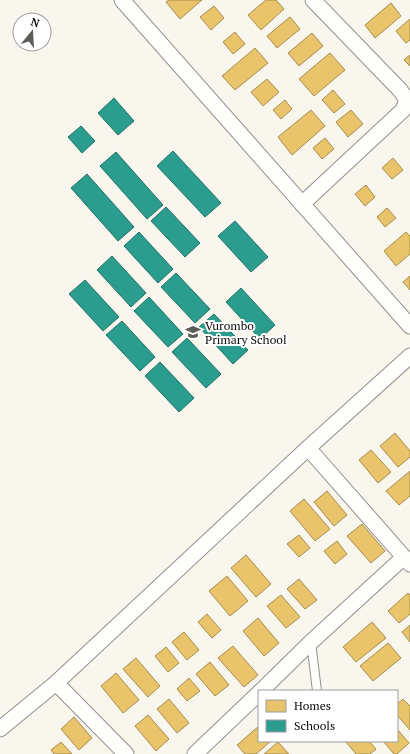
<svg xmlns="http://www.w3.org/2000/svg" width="410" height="754" viewBox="0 0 410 754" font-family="'PT Serif',serif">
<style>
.homes{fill:#e9c46a;stroke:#a68c4d}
.schools{fill:#2a9d8f;stroke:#207167}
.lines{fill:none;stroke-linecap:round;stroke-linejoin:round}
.lane-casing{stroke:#92908d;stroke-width:10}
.street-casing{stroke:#92908d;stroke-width:17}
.lane{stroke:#fefefc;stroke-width:8}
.street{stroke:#fefefc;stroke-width:15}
.labels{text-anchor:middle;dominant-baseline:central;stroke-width:4;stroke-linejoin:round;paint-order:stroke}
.poi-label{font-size:12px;fill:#0a0a0a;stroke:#fff;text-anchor:start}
</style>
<rect width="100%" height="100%" fill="#f9f6ee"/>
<!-- homes -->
<g class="homes">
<path d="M 169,0 L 202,0 L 180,19 L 166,2 Z"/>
<path d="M 266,0 L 276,0 L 284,9 L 261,30 L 248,15 Z"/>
<path d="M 391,3 L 401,16 L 375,38 L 365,25 Z"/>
<path d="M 214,6 L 224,18 L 211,30 L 200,17 Z"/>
<path d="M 290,17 L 300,29 L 277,48 L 267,36 Z"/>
<path d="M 410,19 L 410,40 L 406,43 L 396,31 Z"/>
<path d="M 235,32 L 245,44 L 233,54 L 223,42 Z"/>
<path d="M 312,33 L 323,46 L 299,66 L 288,53 Z"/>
<path d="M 255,48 L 268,63 L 235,90 L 222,76 Z"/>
<path d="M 330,53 L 345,70 L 314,96 L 299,79 Z"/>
<path d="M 410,55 L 410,66 L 404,60 Z"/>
<path d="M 267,79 L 279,92 L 263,106 L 251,92 Z"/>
<path d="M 333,90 L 345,104 L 334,113 L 322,100 Z"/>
<path d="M 285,100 L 292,109 L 281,119 L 273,110 Z"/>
<path d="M 311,110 L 325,126 L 292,155 L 278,137 Z"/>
<path d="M 351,110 L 363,124 L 348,137 L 336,122 Z"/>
<path d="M 325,138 L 334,149 L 322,159 L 313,148 Z"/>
<path d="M 393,158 L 403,170 L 392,179 L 382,168 Z"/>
<path d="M 366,185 L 375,197 L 365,206 L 355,194 Z"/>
<path d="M 387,208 L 396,218 L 385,227 L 377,217 Z"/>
<path d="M 406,232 L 410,236 L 410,254 L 396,266 L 384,251 Z"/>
<path d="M 410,276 L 410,290 L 403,282 Z"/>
<path d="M 395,433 L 410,451 L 410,457 L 398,467 L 380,446 Z"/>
<path d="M 371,450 L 391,472 L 378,483 L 359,460 Z"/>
<path d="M 410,471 L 410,496 L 399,505 L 386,491 Z"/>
<path d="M 327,491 L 347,515 L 334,526 L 314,502 Z"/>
<path d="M 304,499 L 330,529 L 315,541 L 290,511 Z"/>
<path d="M 362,524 L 385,551 L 371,563 L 347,536 Z"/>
<path d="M 299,535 L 310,548 L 299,557 L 287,544 Z"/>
<path d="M 337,541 L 347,554 L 335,564 L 324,551 Z"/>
<path d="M 246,555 L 271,584 L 256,597 L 231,568 Z"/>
<path d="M 227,576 L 248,601 L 230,616 L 209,591 Z"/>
<path d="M 299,579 L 317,600 L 305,609 L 287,589 Z"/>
<path d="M 408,593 L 410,595 L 410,614 L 399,623 L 388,611 Z"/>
<path d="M 281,595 L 300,617 L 286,628 L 267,606 Z"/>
<path d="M 207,614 L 221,630 L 212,638 L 198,622 Z"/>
<path d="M 258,618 L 279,643 L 264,656 L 243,631 Z"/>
<path d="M 372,622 L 386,638 L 356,662 L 343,647 Z"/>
<path d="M 410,625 L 410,642 L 402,632 Z"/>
<path d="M 184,632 L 199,650 L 187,660 L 172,642 Z"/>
<path d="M 388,643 L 401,658 L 373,681 L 360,666 Z"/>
<path d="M 233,646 L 258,675 L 244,687 L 218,658 Z"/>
<path d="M 166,647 L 179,663 L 168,672 L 155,656 Z"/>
<path d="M 136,658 L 160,686 L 148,697 L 123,669 Z"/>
<path d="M 210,662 L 229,685 L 215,696 L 196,674 Z"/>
<path d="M 116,673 L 139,700 L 123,713 L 101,686 Z"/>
<path d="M 189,678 L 200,691 L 187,701 L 177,689 Z"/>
<path d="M 169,699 L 189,723 L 177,733 L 157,709 Z"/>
<path d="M 403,699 L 410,706 L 410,730 L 397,715 L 397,704 Z"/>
<path d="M 148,715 L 169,739 L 156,751 L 135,726 Z"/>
<path d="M 74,717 L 92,738 L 79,750 L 61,729 Z"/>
<path d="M 259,726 L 259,741 L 271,741 L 256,754 L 245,754 L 237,745 Z"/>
<path d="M 397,729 L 409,743 L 397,754 L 394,754 L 383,741 L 397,741 Z"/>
<path d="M 347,741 L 369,741 L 376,749 L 370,754 L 356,754 L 346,742 Z"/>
<path d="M 61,742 L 72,754 L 54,754 L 51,750 Z"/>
<path d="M 278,742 L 289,754 L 264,754 Z"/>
</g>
<!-- schools -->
<g class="schools">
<path d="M 114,98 L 134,121 L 118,135 L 98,113 Z"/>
<path d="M 81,126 L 95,141 L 82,153 L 68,137 Z"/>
<path d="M 173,151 L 221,203 L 205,217 L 157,166 Z"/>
<path d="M 116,152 L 163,205 L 147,219 L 100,166 Z"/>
<path d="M 87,174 L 134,227 L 118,241 L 71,188 Z"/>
<path d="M 166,207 L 200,243 L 185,257 L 151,221 Z"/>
<path d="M 235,221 L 268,257 L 251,272 L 218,236 Z"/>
<path d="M 139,232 L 173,269 L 158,283 L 124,246 Z"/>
<path d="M 112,256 L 146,293 L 131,307 L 97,270 Z"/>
<path d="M 176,273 L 210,309 L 195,323 L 161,287 Z"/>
<path d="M 85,280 L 119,317 L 103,331 L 69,294 Z"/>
<path d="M 241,288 L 275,325 L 260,339 L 226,302 Z"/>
<path d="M 149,297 L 183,334 L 168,347 L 134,311 Z"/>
<path d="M 214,314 L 248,350 L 233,364 L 199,327 Z"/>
<path d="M 122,321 L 155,357 L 140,371 L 106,335 Z"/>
<path d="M 187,338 L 221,374 L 206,388 L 172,352 Z"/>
<path d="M 160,362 L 194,398 L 179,412 L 145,376 Z"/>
</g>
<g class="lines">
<!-- lane casing -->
<g class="lane-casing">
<path id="lane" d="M 311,642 L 317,691"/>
</g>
<!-- street casing -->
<g class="street-casing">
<g id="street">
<path d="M 122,0 L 410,326"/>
<path d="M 302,204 L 403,110 L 407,100 L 400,90 L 313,0"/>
<path d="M 308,448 L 410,564"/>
<path d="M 56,683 L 126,754"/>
<path d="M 261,691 L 311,642 L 404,557"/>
<path d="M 0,729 L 56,683 L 308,448 L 410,356"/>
<path d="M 195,754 L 259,693"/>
</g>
</g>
<!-- lane -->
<use href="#lane" class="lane"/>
<!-- street -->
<use href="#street" class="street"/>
</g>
<!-- icons -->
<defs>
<g id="school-bare" transform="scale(1.2)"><path d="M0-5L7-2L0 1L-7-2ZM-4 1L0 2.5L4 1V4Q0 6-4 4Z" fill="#5e5d5a" stroke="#fff" stroke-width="2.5" paint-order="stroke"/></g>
</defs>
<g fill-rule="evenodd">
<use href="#school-bare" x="193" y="332"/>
</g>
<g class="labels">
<!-- poi labels -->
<g class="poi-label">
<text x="205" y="325">Vurombo<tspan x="205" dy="14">Primary School</tspan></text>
</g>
</g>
<!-- legend -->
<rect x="258" y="690" width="140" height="52" fill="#ffffff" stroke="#9d9d9d"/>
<rect x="266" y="700" width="20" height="12" fill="#e9c46a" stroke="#9d9d9d"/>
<text x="294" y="710" font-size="12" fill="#0a0a0a">Homes</text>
<rect x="266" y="720" width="20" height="12" fill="#2a9d8f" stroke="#9d9d9d"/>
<text x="294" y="730" font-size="12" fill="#0a0a0a">Schools</text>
<!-- north arrow -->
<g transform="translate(32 32) rotate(18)"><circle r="19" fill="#ffffff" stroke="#9d9d9d"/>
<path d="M0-3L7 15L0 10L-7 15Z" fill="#5e5d5a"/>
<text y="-6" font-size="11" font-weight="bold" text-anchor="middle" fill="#0a0a0a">N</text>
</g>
</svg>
